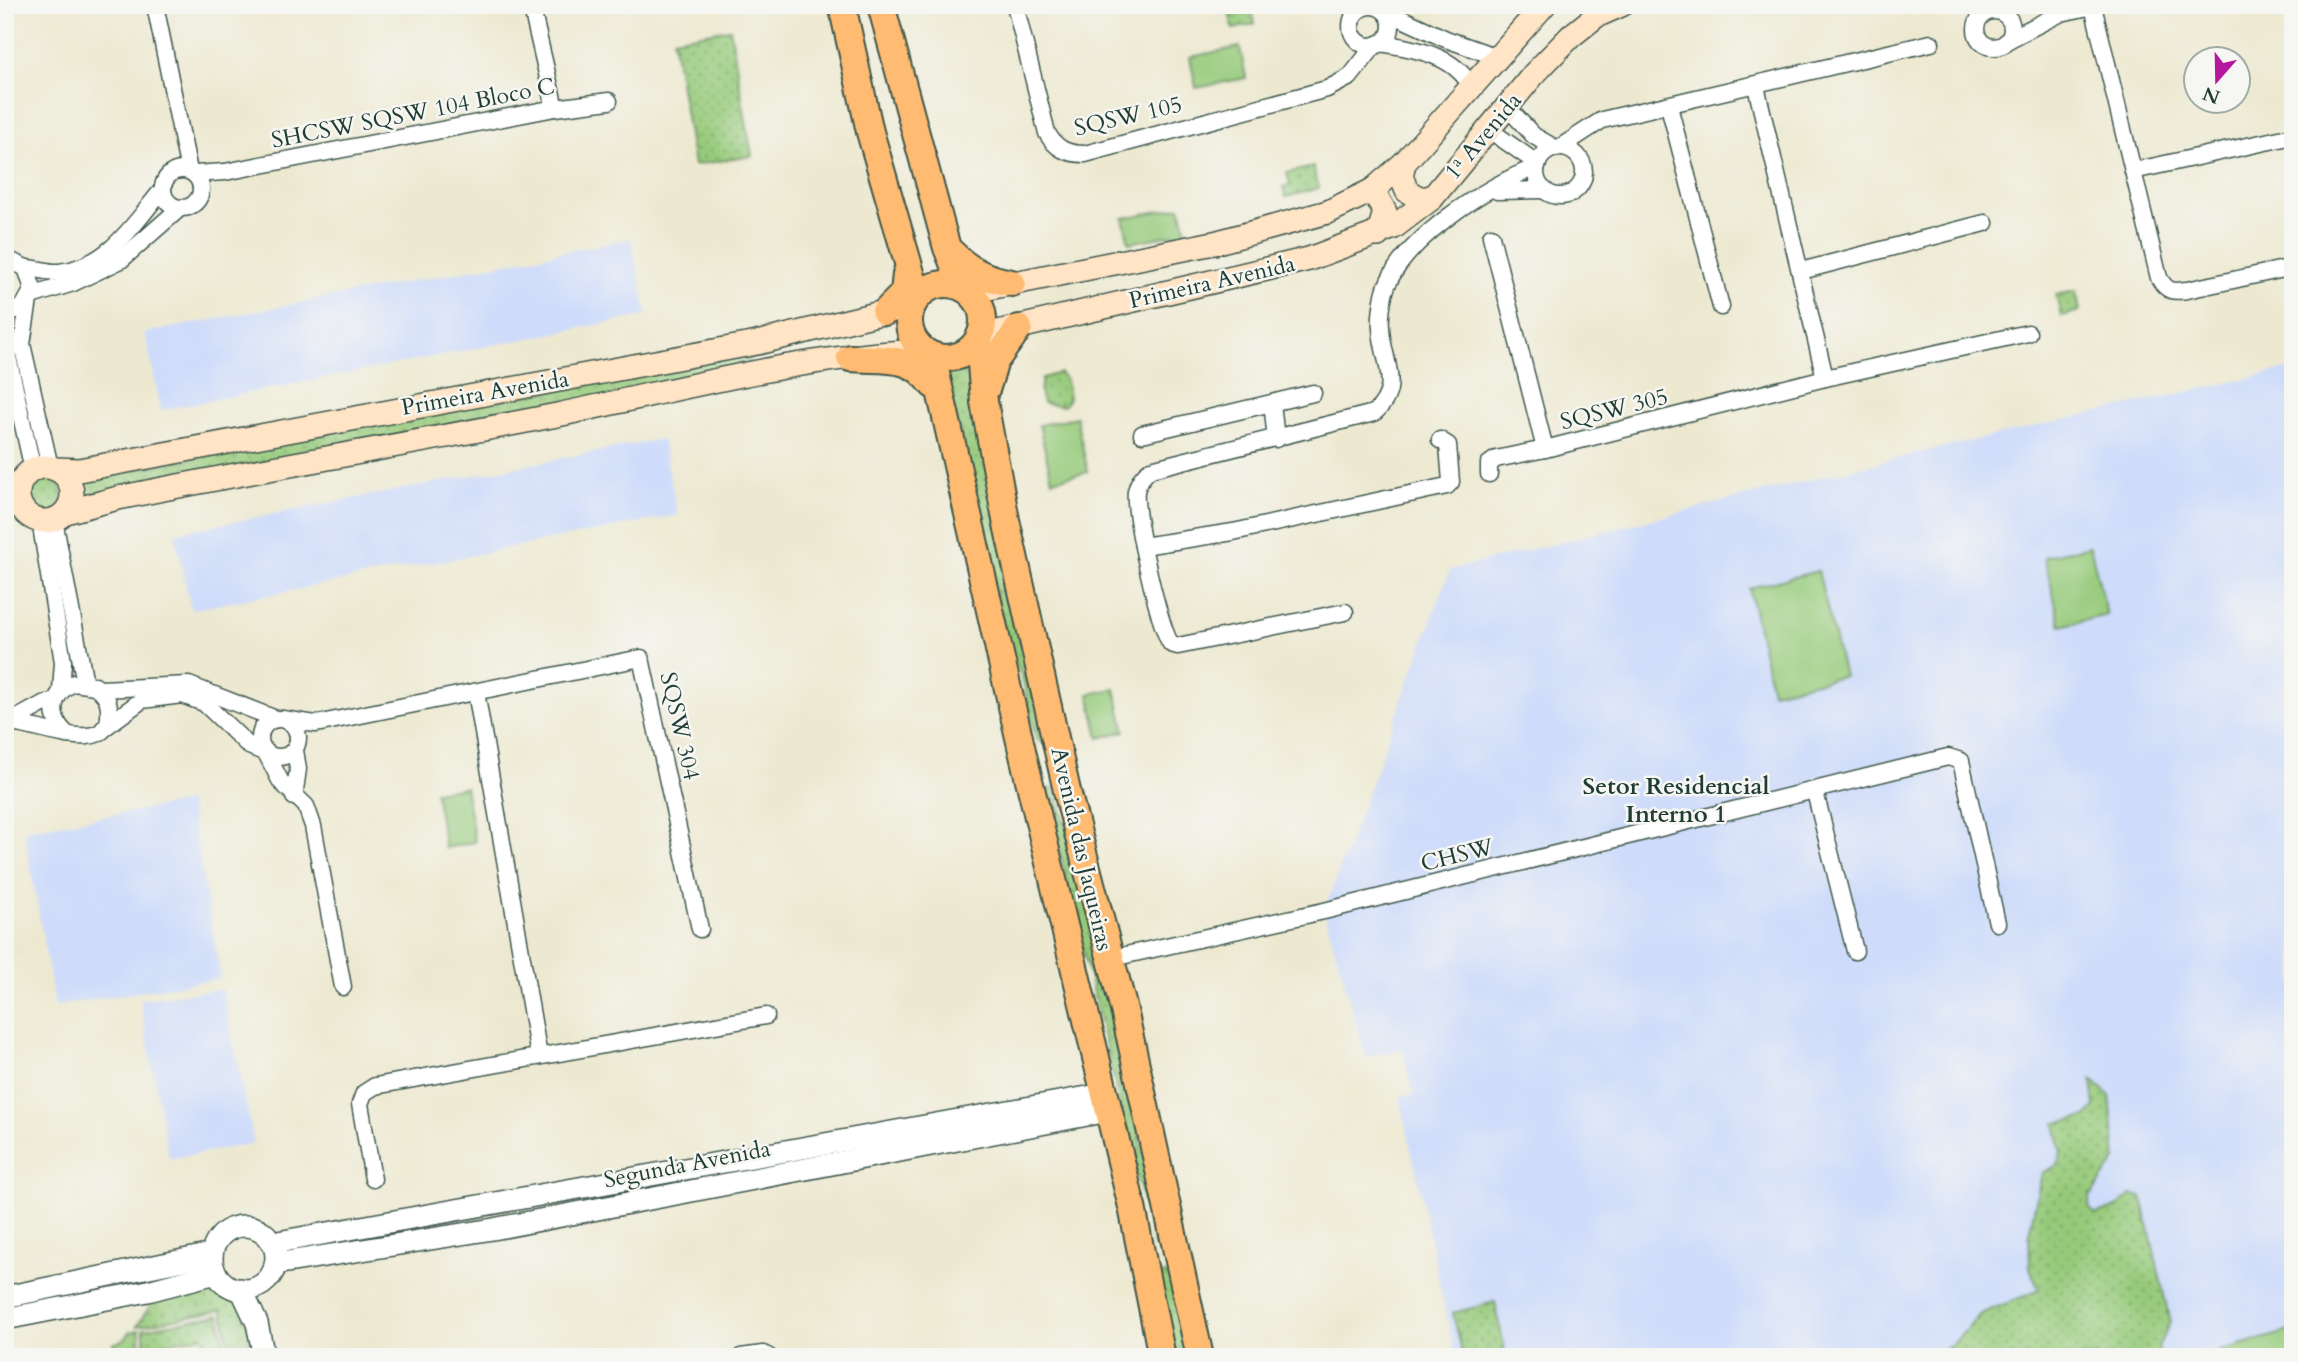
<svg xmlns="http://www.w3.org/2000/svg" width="2298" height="1362" viewBox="0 0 2298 1362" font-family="Cardo,serif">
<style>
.built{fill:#cedbfa}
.grass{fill:url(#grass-dots);stroke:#5a8457;stroke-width:2}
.garden{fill:#96ca7a;stroke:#5a8457;stroke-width:2}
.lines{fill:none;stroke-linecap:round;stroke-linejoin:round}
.minor-casing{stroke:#3e574c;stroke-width:19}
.tertiary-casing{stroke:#3e574c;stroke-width:24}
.secondary-casing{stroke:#3e574c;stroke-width:26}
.primary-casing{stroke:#3e574c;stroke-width:30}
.minor{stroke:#fff;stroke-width:16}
.tertiary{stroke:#fff;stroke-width:21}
.secondary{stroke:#ffe4c6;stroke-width:23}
.primary{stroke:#ffbb71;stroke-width:26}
.labels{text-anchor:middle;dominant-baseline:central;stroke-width:5;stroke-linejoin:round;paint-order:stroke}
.street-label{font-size:23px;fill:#1f3d34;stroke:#f6f6f2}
.neighbourhood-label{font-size:24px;font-weight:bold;fill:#1f3d34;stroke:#f6f6f2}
</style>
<defs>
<pattern id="grass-dots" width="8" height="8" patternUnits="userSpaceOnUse" patternTransform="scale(1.75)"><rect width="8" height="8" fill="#96ca7a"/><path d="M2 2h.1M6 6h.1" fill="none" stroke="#7aa565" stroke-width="1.8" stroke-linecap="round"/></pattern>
</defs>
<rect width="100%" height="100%" fill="#f6f6f2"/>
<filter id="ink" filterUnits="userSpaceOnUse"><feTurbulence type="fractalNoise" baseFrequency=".0143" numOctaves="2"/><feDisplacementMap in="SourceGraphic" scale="14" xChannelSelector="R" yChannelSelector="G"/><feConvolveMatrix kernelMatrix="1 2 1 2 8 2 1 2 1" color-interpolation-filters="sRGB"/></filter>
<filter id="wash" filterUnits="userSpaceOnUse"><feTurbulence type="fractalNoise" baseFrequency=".00686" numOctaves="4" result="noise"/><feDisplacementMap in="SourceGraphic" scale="28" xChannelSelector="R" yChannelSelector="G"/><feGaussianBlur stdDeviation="1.57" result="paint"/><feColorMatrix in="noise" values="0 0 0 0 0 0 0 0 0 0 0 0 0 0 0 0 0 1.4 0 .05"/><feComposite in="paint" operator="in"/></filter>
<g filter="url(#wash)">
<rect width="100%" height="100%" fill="#ede9d1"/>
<!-- built -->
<g class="built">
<path d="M 631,239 L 647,315 L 161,410 L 145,333 Z"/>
<path d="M 2293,368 L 2293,1357 L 1455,1357 L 1400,1097 L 1414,1094 L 1402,1049 L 1366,1057 L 1324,911 L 1450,570 L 1914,454 Z"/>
<path d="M 662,439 L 678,515 L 191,610 L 175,533 Z"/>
<path d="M 189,802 L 221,978 L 55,1006 L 24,830 Z"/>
<path d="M 222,989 L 254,1143 L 169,1159 L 140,1000 Z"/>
</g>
<!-- grass -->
<g class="grass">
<path d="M 1251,7 L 1255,24 L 1233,29 L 1229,12 Z"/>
<path d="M 730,29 L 752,156 L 694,165 L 673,39 Z"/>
<path d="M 1313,167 L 1319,188 L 1286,197 L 1283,187 L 1290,185 L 1287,173 Z"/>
<path d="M 2076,291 L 2080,311 L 2061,316 L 2056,295 Z"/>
<path d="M 748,353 L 750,362 L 630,394 L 76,498 L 73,481 Z"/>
<path d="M 965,368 L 1051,738 L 1043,744 L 1036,738 L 1022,677 L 1008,646 L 945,372 Z"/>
<path d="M 1060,373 L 1066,380 L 1069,398 L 1064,406 L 1043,403 L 1040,392 L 1042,378 Z"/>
<circle cx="43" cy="496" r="19"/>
<path d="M 1049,788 L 1054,789 L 1085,883 L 1165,1254 L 1155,1247 L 1140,1189 L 1045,791 Z"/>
<path d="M 2092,1080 L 2110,1096 L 2116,1160 L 2090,1197 L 2089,1207 L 2095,1215 L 2117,1207 L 2131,1195 L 2142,1197 L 2170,1322 L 2158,1347 L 2161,1357 L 1933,1357 L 1956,1341 L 1980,1314 L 2039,1290 L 2030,1268 L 2029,1233 L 2042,1173 L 2057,1166 L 2061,1152 L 2055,1123 L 2086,1117 L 2095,1107 Z"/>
<path d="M 1170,1274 L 1191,1357 L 1171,1357 L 1155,1275 Z"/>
<path d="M 201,1289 C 245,1288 247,1323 254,1357 L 231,1357 L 222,1310 L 137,1326 L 156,1297 Z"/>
<path d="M 1495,1302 L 1506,1357 L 1463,1357 L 1453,1313 Z"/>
<path d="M 219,1315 L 227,1357 L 209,1357 L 203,1336 L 146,1347 L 143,1329 Z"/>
<path d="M 139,1330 L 141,1348 L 111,1354 L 113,1344 L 125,1339 L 130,1332 Z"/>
</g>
<!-- garden -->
<g class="garden">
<path d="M 1240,47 L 1246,78 L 1196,88 L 1190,57 Z"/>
<path d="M 1180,207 L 1186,232 L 1129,243 L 1123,218 Z"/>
<path d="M 1076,417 L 1088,472 L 1052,480 L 1039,425 Z"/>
<path d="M 2090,546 L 2107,615 L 2061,626 L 2044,557 Z"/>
<path d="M 1818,571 L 1844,676 L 1772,692 L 1749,588 Z"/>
<path d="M 1115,689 L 1125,731 L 1099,738 L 1089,694 Z"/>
<path d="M 465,787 L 475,842 L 445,848 L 435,792 Z"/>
<path d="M 2293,1330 L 2293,1357 L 2222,1357 L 2220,1351 Z"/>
</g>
</g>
<g filter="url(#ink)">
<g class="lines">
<!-- minor casing -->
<g class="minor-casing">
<g id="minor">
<path d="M 155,5 L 189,171"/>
<path d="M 531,5 L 555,108"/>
<path d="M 1015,5 L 1047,133 C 1056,149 1067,154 1085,154 L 1327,89 L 1350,77 L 1375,45"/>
<circle cx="1371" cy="26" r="20"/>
<path d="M 1383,10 L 1446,39 L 1497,57"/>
<circle cx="1994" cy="29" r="18"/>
<path d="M 2008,40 L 2061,13 L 2093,6 L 2159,278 C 2167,292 2173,292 2187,290 L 2293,267"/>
<path d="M 1380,43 C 1413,48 1457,55 1472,89"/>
<path d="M 1756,86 L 1825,378"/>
<path d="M 1669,106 L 1721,307"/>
<path d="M 1507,107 L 1534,136 L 1555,148"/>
<path d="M 1488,129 L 1538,164"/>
<path d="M 1559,148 L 1602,120 L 1931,43"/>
<circle cx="1560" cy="172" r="24"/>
<circle cx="182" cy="189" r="19"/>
<path d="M 2133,171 L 2293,136"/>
<path d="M 194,174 L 225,172 L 555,108 L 609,101"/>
<path d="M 1497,191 L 1545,190"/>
<path d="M 1491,236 L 1545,449 L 1825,378 L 2028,333"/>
<path d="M 5,258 L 26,268 L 33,289 L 23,307 L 5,314"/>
<path d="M 26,268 C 37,268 49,273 59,272 C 108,267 133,225 162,190"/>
<path d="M 1801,271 L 1985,223"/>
<path d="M 31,296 L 73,283 L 121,260 L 180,208"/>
<path d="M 29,300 L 22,344 L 50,467"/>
<path d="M 5,344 L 33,470"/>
<path d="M 1272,403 L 1276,439"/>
<path d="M 1142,434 L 1313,393"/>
<path d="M 1489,474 L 1489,464 L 1496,459 L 1545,449"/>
<path d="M 40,520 L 63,662 L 61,690"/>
<path d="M 54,520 L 85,683"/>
<path d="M 1143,546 L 1233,532 L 1447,486 L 1451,482 L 1448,445 L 1440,440"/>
<path d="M 1345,612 L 1178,646 L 1171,644 C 1159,628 1133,511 1136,491 C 1138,482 1144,474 1151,469 L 1374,413 C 1404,387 1382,360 1381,328 C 1380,318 1382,305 1384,295 C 1395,244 1490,183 1537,167"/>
<path d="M 100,689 L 189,685 L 276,719"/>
<path d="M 476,692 L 539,1056"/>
<path d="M 282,719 L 316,724 L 641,658 L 700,929"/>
<circle cx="279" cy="738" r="19"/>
<path d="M 10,722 L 43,704 L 55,701"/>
<path d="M 5,723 C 31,721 114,762 109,709 C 109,699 103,692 95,686 L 74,683 C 50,693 48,718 67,734"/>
<path d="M 104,728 L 142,700 L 182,695 L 204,703 L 249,746 L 266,753 L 281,782 L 306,806 L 313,826 L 343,987"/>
<path d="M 1815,792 L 1855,951"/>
<path d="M 294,797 L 298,769 L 295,750"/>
<path d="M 1108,959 L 1324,911 L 1948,757 L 1961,761 L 1997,923"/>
<path d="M 373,1179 L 360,1104 L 364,1093 L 375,1086 L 766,1016"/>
<path d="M 741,1357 L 763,1354 L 769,1357"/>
</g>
</g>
<!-- tertiary casing -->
<g class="tertiary-casing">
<g id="tertiary">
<circle cx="244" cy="1258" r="32"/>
<path d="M 272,1243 L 1104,1094"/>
<path d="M 275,1264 L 493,1229 L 1108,1111"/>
<path d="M 241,1289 L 257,1323 L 264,1357"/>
<path d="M 5,1297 L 212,1254"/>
<path d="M 5,1319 L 148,1291 L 216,1273"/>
</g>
</g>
<!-- secondary casing -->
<g class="secondary-casing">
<g id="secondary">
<path d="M 1404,163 L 1401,176 L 1407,191 L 1419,198 L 1432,198"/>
<path d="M 1373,190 L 1385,212 L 1378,235"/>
<path d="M 969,292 L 1214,243 L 1328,212 L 1373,190 L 1404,163 L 1544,5"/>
<path d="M 981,336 L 1309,259 L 1394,227 L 1432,198 L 1534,74 L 1571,36 L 1596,16 L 1621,5"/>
<circle cx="45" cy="494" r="27"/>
<path d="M 56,469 L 79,470 L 757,343 L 901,308"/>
<path d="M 66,512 L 118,498 C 264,468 411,444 557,415 C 678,390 799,356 923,351"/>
</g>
</g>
<!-- primary casing -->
<g class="primary-casing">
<g id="primary">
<path d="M 842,5 L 870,132 L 918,297"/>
<path d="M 881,5 L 947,248 L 963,288"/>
<path d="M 950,251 C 969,270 985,279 1012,283"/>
<circle cx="946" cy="321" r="37"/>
<path d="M 885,312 L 904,293 L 906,274"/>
<path d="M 979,339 L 984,402 L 1006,520 L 1067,791 L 1124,1010 L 1200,1357"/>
<path d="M 932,356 L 1023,755 L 1132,1207 L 1162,1357"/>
<path d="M 850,358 C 885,361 910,353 933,385"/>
<path d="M 987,387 L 995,361 L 1019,328"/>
</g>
</g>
<!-- minor -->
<use href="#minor" class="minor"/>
<!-- tertiary -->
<use href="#tertiary" class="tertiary"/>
<!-- secondary -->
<use href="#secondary" class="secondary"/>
<!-- primary -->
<use href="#primary" class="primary"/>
</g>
</g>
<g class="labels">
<!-- street labels -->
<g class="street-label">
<text transform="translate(413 113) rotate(-11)">SHCSW SQSW 104 Bloco C</text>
<text transform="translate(1128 116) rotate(-13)">SQSW 105</text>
<text transform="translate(1483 136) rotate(-50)">1ª Avenida</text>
<text transform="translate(1212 282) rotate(-13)">Primeira Avenida</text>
<text transform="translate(485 393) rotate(-10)">Primeira Avenida</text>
<text transform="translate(1614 409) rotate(-14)">SQSW 305</text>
<text transform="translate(680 726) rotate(77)">SQSW 304</text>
<text transform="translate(1082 849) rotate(77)">Avenida das Jaqueiras</text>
<text transform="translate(1457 855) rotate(-14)">CHSW</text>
<text transform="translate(687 1164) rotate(-11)">Segunda Avenida</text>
</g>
<!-- neighbourhood labels -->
<g class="neighbourhood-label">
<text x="1676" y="786">Setor Residencial<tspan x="1676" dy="28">Interno 1</tspan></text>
</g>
</g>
<!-- margin -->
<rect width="2298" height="1362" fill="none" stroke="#f6f6f2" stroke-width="28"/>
<!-- north arrow -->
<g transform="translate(2217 80) rotate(200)"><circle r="33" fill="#f6f6f2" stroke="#a0aca6" stroke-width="2"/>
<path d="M0-5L12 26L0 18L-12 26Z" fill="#b5179e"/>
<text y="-10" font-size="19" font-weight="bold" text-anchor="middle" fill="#1f3d34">N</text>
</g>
</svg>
